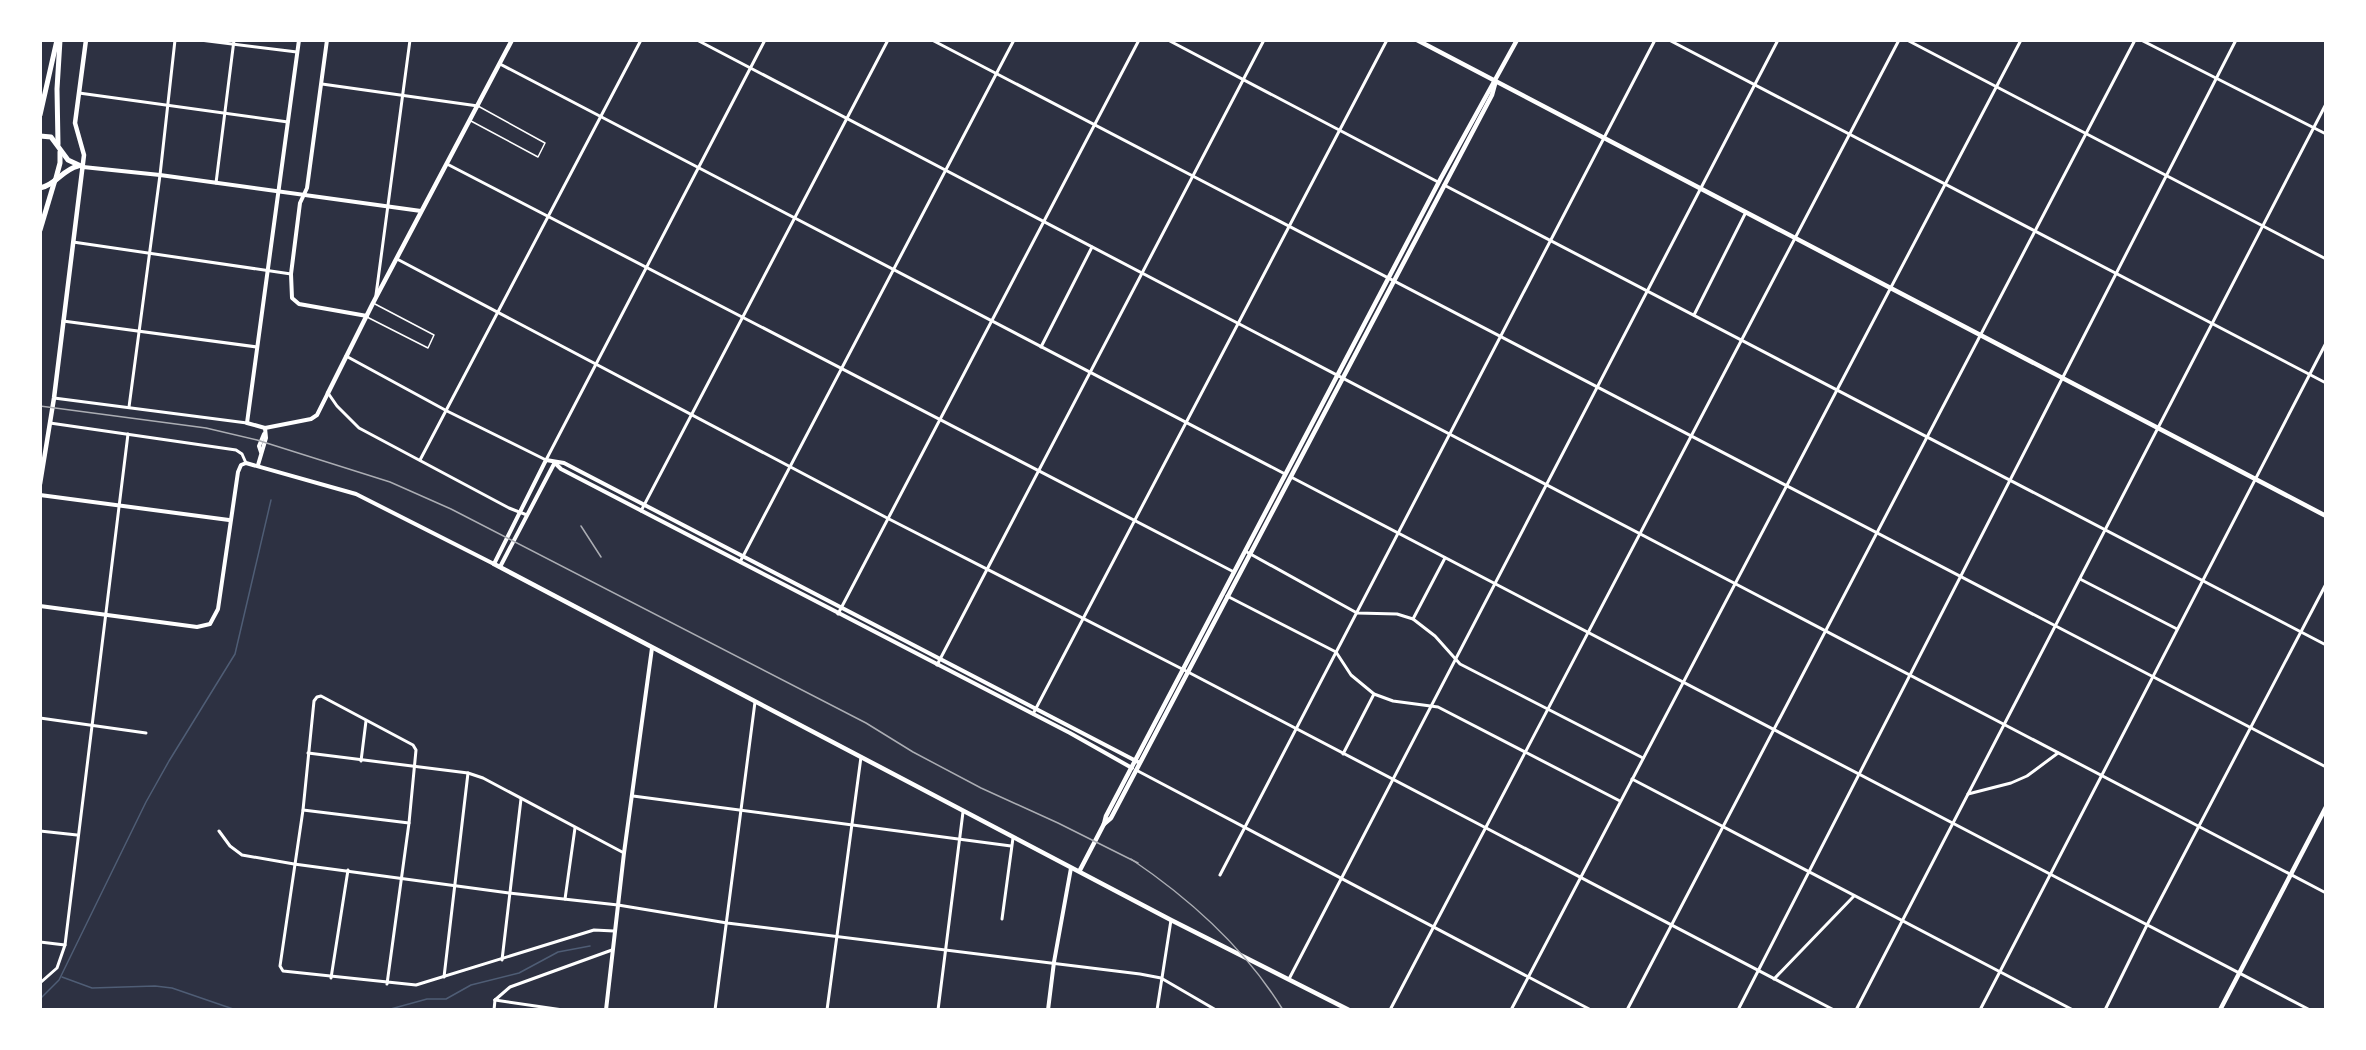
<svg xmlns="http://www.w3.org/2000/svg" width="2366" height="1050" viewBox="0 0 2366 1050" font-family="Signika,sans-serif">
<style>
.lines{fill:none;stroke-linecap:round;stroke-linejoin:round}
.stream{stroke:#4f5d75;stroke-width:1.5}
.service{stroke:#fff;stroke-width:1.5}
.minor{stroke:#fff;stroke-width:3}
.tertiary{stroke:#fff;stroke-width:4}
.secondary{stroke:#fff;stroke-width:4.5}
.trunk{stroke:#fff;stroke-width:5}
.rail{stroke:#abadb3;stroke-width:1.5}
</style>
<rect width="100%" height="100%" fill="#2d3142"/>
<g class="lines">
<!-- stream -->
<g class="stream">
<path d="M 62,977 L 92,988 L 155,986 L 172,988 L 236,1010"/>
<path d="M 40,999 L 59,980 L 146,802 L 169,761 L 235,654 L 271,500"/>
<path d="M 387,1010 L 427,999 L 446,999 L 471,985 L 519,973 L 558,952 L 590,946"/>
</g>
<!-- service -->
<g class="service">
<path d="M 471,121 L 538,157 L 545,143 L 478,106"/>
<path d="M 367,317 L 428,348 L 434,335 L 375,304"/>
</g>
<!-- minor -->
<g class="minor">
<path d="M 200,40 L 297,52"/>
<path d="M 697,40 L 2326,893"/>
<path d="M 932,40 L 2326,767"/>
<path d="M 1168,40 L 1438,182"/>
<path d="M 1669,40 L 2326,383"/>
<path d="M 1907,40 L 2326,259"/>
<path d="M 2141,40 L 2326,134"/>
<path d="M 500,64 L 1285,474"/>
<path d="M 322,84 L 478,106"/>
<path d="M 79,93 L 288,122"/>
<path d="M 447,164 L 1234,572"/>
<path d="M 216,183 L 234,40"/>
<path d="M 1444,185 L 2326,645"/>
<path d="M 73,242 L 291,274"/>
<path d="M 397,259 L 889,519 L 1188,672 L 1834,1010"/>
<path d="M 376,295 L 410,40"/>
<path d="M 1694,315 L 1746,212"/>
<path d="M 63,321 L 257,347"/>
<path d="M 1041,347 L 1092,247"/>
<path d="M 346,356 L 447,411 L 546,460 L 765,40"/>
<path d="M 328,393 L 337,406 L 359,428 L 509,508 L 527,515"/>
<path d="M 54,398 L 247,423"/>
<path d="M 129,407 L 160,175 L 175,40"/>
<path d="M 50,423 L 236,450 L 242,454 L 246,463"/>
<path d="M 420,460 L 641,40"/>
<path d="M 1291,477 L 2310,1010"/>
<path d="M 641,511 L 888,40"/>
<path d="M 1245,551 L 1357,613 L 1397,614 L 1413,619 L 1435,636 L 1460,664 L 1643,758"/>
<path d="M 740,562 L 1014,40"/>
<path d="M 2080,579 L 2177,629"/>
<path d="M 1227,596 L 1336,652 L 1351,675 L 1374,694 L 1393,701 L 1438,707 L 1620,801"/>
<path d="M 838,614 L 1139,40"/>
<path d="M 1413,619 L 1445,558"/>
<path d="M 937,665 L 1264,40"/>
<path d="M 1033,714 L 1387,40"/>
<path d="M 40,718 L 146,733"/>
<path d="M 308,753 L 468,773 L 483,778 L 624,853"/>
<path d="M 1343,754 L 1374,694"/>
<path d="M 361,761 L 366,721"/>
<path d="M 1136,770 L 1591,1010"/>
<path d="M 1632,779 L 2073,1010"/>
<path d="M 1968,794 L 2011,783 L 2027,776 L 2058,753"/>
<path d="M 633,796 L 1011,846"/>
<path d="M 303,810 L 409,823"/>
<path d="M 40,831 L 77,835"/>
<path d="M 219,831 L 230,846 L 242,855 L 294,864 L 509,893 L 618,905 L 727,923 L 1140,974 L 1161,978 L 1216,1010"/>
<path d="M 1220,875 L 1655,40"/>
<path d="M 565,899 L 575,828"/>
<path d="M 1002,919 L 1013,838"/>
<path d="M 40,942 L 65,945"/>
<path d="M 502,960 L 521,799"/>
<path d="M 444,977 L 468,773"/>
<path d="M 331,978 L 348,870"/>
<path d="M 1289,979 L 1778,40"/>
<path d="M 1774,979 L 1854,896"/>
<path d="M 40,983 L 57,968 L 65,945 L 128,434"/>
<path d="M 387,984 L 409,823 L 416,750 L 413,745 L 321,696 L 317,697 L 314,701 L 303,810 L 280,966 L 283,971 L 416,985 L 594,930 L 614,931"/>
<path d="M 495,1000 L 510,987 L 612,950"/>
<path d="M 495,1000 L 563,1010"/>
<path d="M 494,1010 L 495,1000"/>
<path d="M 715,1010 L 755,702"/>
<path d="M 827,1010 L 861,757"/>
<path d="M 938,1010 L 963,812"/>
<path d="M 1157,1010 L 1171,920"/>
<path d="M 1390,1010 L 1899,40"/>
<path d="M 1511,1010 L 2021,40"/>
<path d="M 1627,1010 L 2135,40"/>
<path d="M 1738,1010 L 2236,40"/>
<path d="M 1856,1010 L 2326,104"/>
<path d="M 1980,1010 L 2326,343"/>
<path d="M 2105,1010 L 2147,925 L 2326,584"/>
</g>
<!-- tertiary -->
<g class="tertiary">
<path d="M 299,40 L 247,423 L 265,428 L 311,419 L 317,415 L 328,393"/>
<path d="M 327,40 L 307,188 L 300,203 L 291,274 L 292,298 L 299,304 L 367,316"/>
<path d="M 83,167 L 160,175 L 421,211"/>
<path d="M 261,452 L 259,446 L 264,434"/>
<path d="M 555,463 L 561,469 L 1070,733 L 1132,768"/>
<path d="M 258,465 L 266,438 L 265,428"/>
<path d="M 40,495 L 229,520"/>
<path d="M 500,567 L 555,462"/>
<path d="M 40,606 L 197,627 L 210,624 L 218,609 L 238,472 L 241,465 L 246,463 L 356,494 L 494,564 L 546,460 L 564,463 L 1138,762"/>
<path d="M 606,1010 L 624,853 L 652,648"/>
<path d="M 1048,1010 L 1054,962 L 1071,868"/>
</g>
<!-- secondary -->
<g class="secondary">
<path d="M 1417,40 L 2326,516"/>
<path d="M 328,393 L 373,303 L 512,40"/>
<path d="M 40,484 L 54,398 L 84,155 L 75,123 L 86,40"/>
<path d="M 494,564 L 1171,920 L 1349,1010"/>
<path d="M 1104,824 L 1111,818 L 1492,95 L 1495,84"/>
<path d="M 1080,870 L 1104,824 L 1106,816 L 1441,178 L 1517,40"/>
<path d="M 2220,1010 L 2326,807"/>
</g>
<!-- trunk -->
<g class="trunk">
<path d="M 40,115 L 57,40"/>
<path d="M 40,136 L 51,137 L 68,160 L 83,167"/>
<path d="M 58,144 L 57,89 L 60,40"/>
<path d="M 56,178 L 60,163 L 60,152"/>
<path d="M 40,188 C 56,185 62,170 78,166"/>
<path d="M 40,230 L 55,180"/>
</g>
<!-- rail -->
<g class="rail">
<path d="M 40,406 L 206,428 L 257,440 L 390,482 L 451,509 L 866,723 L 913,752 L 981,788 L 1058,823 L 1138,863"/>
<path d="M 581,526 L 601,557"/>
<path d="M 1131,859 C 1190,899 1245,948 1283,1010"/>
</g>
</g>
<!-- border -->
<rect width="2366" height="1050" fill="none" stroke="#ffffff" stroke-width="84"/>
</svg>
